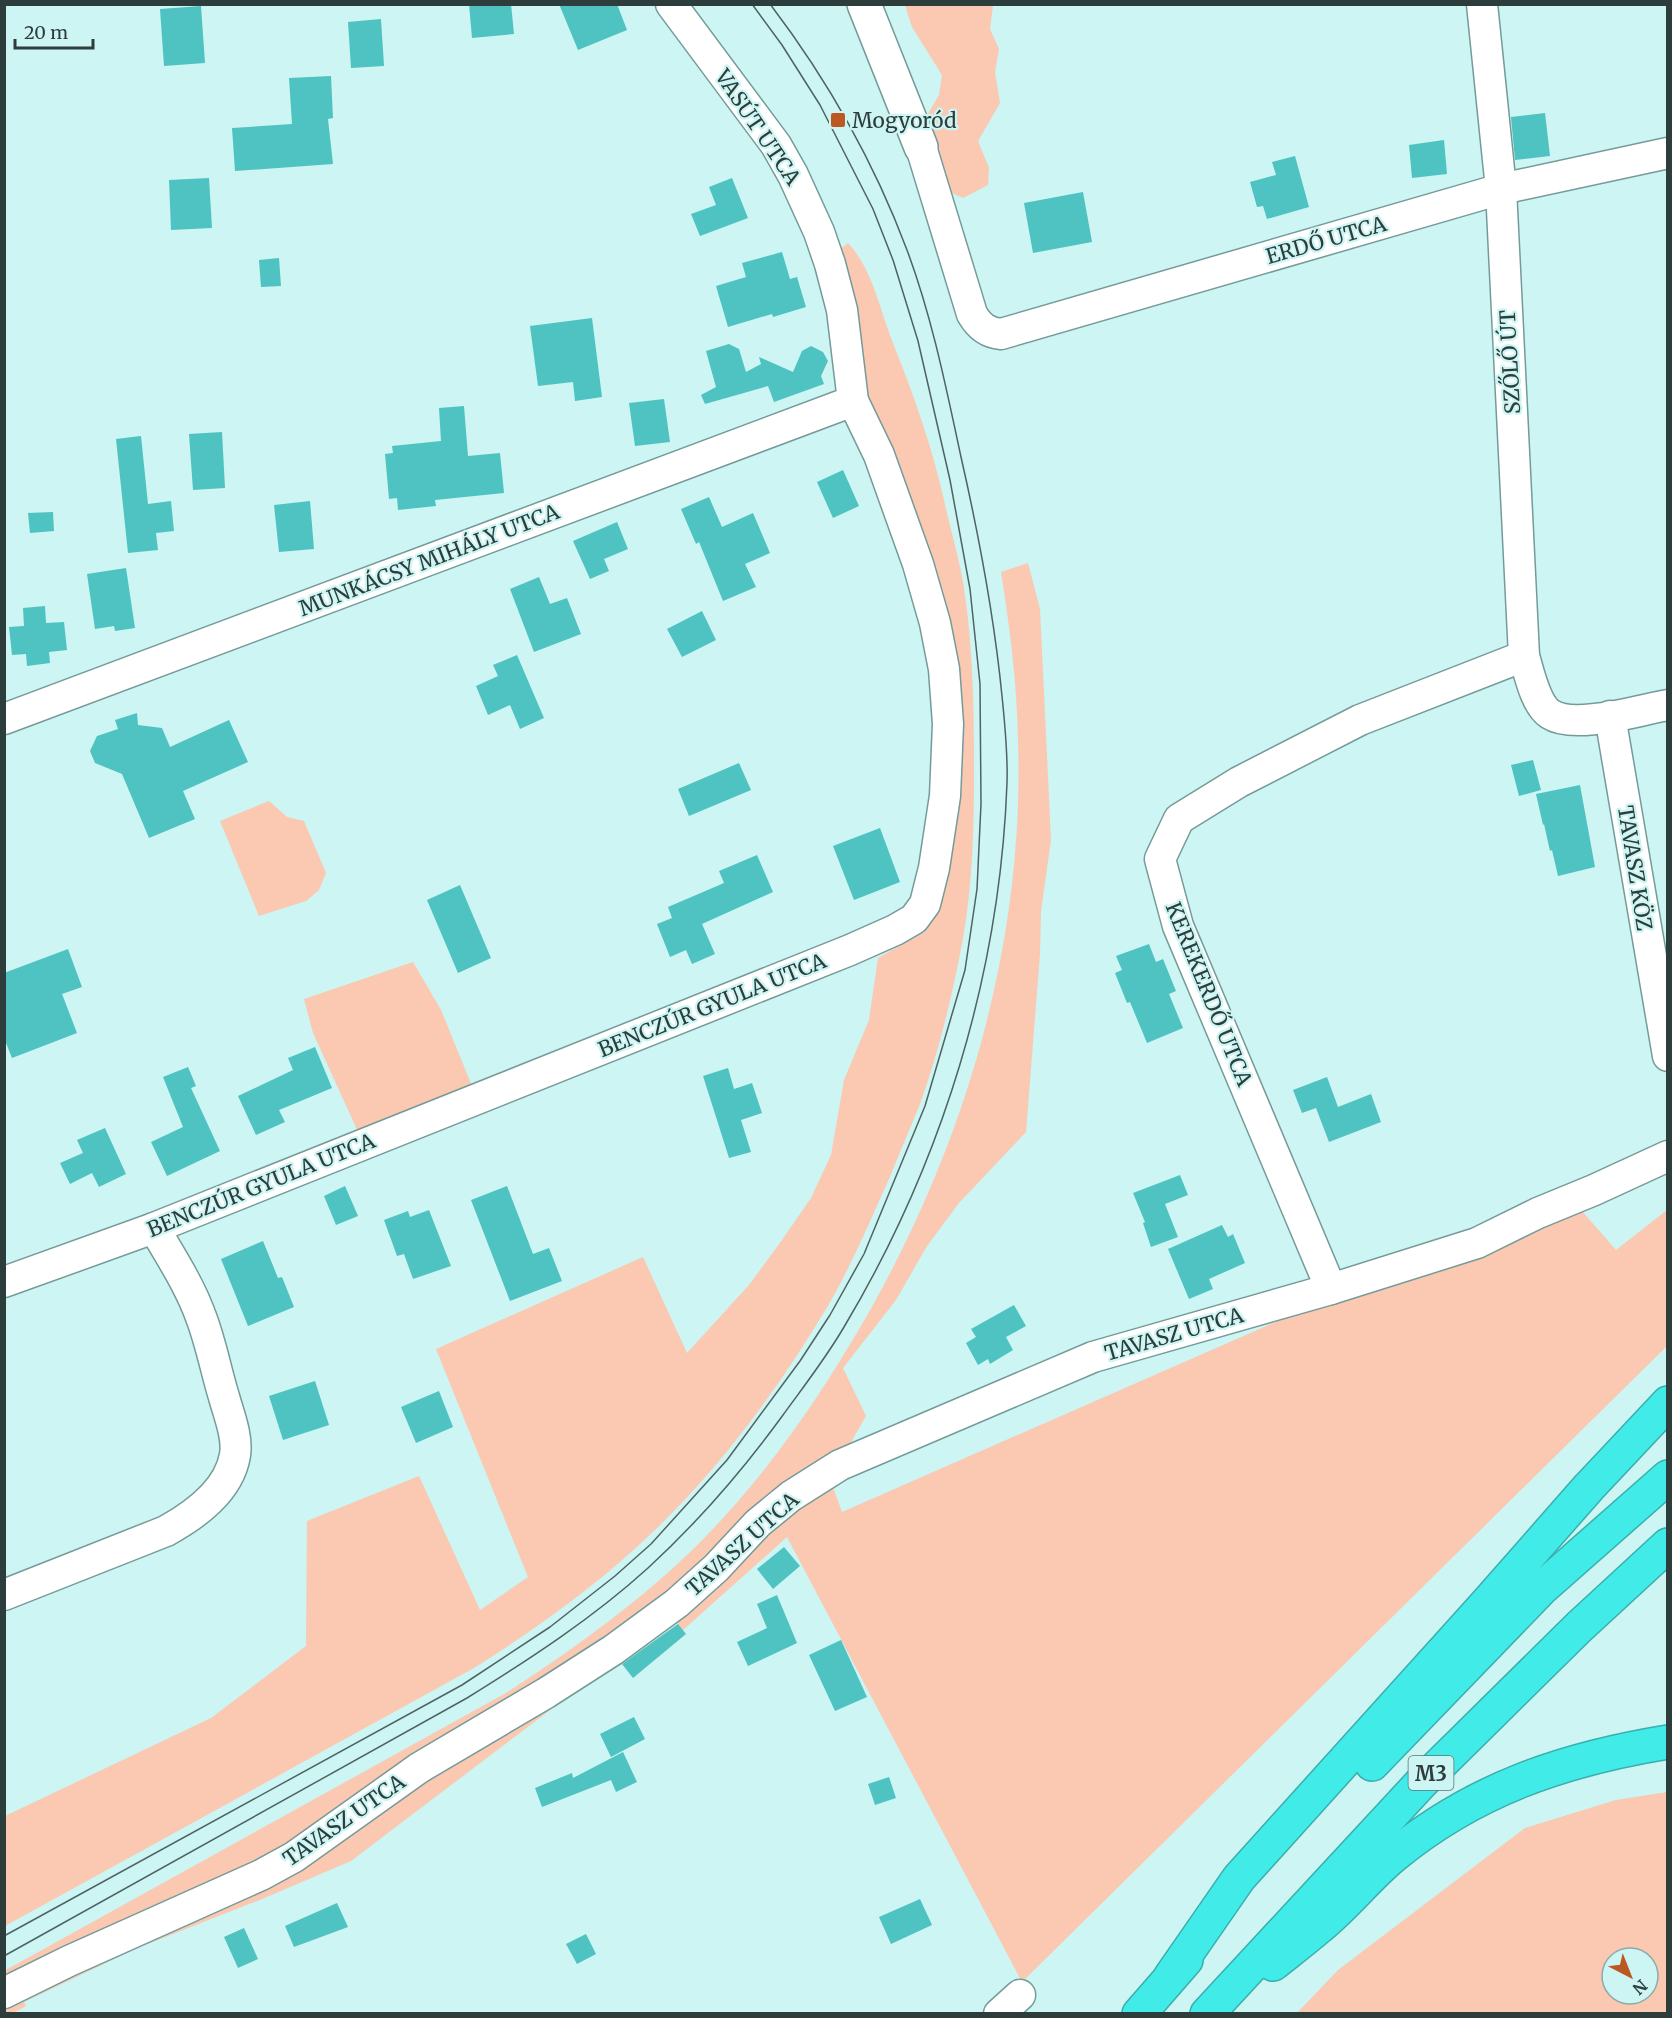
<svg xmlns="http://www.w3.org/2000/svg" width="1672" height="2018" viewBox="0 0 1672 2018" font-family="Merriweather,serif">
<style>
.green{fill:#fbc8b1;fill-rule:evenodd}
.building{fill:#4ec3c1}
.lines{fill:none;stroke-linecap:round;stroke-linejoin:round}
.street-casing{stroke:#759b99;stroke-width:33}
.secondary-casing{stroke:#759b99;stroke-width:36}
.highway-casing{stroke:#3aaeac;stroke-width:36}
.street{stroke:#fff;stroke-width:30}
.secondary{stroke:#fff;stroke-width:33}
.highway{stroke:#41ebe8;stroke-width:33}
.tram{stroke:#4e6362;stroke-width:1.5}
.poi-dot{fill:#bc5822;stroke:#ccf5f3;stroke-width:2}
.labels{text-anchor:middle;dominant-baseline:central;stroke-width:4.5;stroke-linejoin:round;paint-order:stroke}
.shield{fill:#ccf5f3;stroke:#5d7473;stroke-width:1.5}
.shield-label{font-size:20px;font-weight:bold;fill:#2d3d3c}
.poi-label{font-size:21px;fill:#2d3d3c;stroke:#ccf5f3;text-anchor:start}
.street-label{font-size:21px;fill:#2d3d3c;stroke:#ccf5f3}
</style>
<rect width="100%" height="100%" fill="#ccf5f3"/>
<!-- green -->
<g class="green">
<path d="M 952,4 L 957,6 L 958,5 L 993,5 L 990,29 L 999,49 L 995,72 L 1000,103 L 978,141 L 989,168 L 988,185 L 963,198 L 938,187 L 922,124 L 939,95 L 942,75 L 912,27 L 905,5 Z"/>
<path d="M 848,243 C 872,269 879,306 891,338 C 914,396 933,448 946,509 C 952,535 960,562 964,588 C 973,648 974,707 974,767 C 974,824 973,882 963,938 C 953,993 939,1051 920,1104 C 910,1129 899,1154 889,1179 C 870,1221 852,1264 829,1304 C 781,1385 723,1464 655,1530 C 600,1583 539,1627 474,1668 L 5,1926 L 5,1816 L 211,1718 L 306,1646 L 307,1521 L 419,1476 L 480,1610 L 528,1577 L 436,1349 L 643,1257 L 687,1353 L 749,1285 L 782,1240 L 811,1198 L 831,1155 L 844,1080 L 869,1020 L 878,958 L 924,932 L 938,898 L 955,728 L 863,385 L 838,251 Z"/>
<path d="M 1028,563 L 1040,609 L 1051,840 L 1041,911 L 1040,954 L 1026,1132 L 959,1203 L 927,1246 L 896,1300 L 843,1368 L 866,1416 L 830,1479 L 842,1512 L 1346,1291 L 1575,1203 L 1616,1250 L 1667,1210 L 1667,1346 L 1022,1982 L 787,1537 L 682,1631 L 674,1616 L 351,1861 L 262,1899 L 135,1949 L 24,2002 L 26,2006 L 13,2013 L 5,2013 L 4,1971 L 506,1693 C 584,1642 661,1587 724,1517 C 778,1458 821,1394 861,1326 C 964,1149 1025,946 1018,740 C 1017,684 1010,628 1001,572 Z"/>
<path d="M 269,801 L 287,817 L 304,821 L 326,873 L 319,890 L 306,901 L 259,916 L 220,821 Z"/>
<path d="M 413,962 L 441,1010 L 472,1086 L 359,1134 L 313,1033 L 304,999 Z"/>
<path d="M 1667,1792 L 1667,2013 L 1297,2013 L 1338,1970 L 1525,1828 L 1616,1800 ZM 1612,1958 L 1648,1958 L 1648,1994 L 1612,1994 Z"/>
</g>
<!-- building -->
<g class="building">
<path d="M 469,4 L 511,4 L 514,34 L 472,38 Z"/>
<path d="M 559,4 L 617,4 L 627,30 L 578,50 Z"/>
<path d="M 201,6 L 205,63 L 164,66 L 160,9 Z"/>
<path d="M 381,19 L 384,66 L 351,68 L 348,22 Z"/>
<path d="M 331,76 L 333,118 L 328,119 L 333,164 L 235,171 L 232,128 L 292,124 L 289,78 Z"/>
<path d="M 1545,113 L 1550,156 L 1515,160 L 1511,117 Z"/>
<path d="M 1444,140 L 1447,174 L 1412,178 L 1409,145 Z"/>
<path d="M 1295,156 L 1309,207 L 1267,219 L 1263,206 L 1257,207 L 1250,182 L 1276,175 L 1272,162 Z"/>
<path d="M 209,178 L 212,228 L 171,230 L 169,180 Z"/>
<path d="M 732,178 L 748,218 L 700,236 L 691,214 L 716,205 L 709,187 Z"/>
<path d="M 1083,192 L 1092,242 L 1033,253 L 1024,203 Z"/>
<path d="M 782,252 L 790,279 L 797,277 L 806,307 L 773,317 L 772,314 L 728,327 L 716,286 L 746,277 L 742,263 Z"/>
<path d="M 279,258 L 281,286 L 261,287 L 259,260 Z"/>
<path d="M 592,318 L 602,397 L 575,401 L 573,382 L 538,386 L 530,326 Z"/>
<path d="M 729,344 L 739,349 L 746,372 L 761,364 L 759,357 L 793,372 L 802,351 L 811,346 L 823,352 L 828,361 L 821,376 L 824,384 L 774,402 L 768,386 L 705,404 L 701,395 L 716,387 L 706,351 Z"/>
<path d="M 664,399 L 670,442 L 635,446 L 629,403 Z"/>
<path d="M 464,406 L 468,456 L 500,453 L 504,493 L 435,500 L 436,506 L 398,510 L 397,498 L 389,499 L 385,454 L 393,453 L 392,446 L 441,441 L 439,408 Z"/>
<path d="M 222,432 L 225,488 L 193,490 L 189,434 Z"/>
<path d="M 141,436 L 148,504 L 171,501 L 174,531 L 156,533 L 158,550 L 128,553 L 116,439 Z"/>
<path d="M 843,470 L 859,506 L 833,518 L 817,482 Z"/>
<path d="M 709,497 L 722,527 L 753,513 L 770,553 L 745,564 L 756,587 L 723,601 L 699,542 L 696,544 L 681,509 Z"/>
<path d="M 310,501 L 314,549 L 279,552 L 274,505 Z"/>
<path d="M 53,512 L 54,531 L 30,533 L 28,513 Z"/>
<path d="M 617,522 L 628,549 L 604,559 L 609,571 L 590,579 L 573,541 Z"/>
<path d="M 126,568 L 135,628 L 115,631 L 114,626 L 95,629 L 87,574 Z"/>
<path d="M 539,577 L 550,604 L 567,598 L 581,634 L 534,652 L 510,589 Z"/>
<path d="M 45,606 L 46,623 L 64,622 L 67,650 L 49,652 L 50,663 L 27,666 L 26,654 L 12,655 L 9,627 L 24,626 L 23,608 Z"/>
<path d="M 702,611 L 716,640 L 682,657 L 667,629 Z"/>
<path d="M 517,655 L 544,718 L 520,729 L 510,705 L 488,715 L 476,686 L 498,676 L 493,665 Z"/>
<path d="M 137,713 L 138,725 L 162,728 L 170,747 L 229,720 L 248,762 L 183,791 L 195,819 L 149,838 L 122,774 L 95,763 L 90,751 L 97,736 L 118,729 L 115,720 Z"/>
<path d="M 1533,760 L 1541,790 L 1519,796 L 1511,765 Z"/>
<path d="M 739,763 L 751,790 L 689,816 L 678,789 Z"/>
<path d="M 1580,785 L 1595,867 L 1558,876 L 1552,850 L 1550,851 L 1544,824 L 1543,825 L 1536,794 Z"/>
<path d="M 880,828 L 900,882 L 854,900 L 833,846 Z"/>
<path d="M 757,855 L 773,892 L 702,924 L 715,954 L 692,964 L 686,950 L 670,957 L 657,924 L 672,918 L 668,907 L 724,883 L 719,871 Z"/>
<path d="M 460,885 L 491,958 L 458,973 L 427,900 Z"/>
<path d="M 1149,944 L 1156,962 L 1163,959 L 1176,991 L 1169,994 L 1183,1028 L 1147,1043 L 1130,1002 L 1127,1003 L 1115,973 L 1122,970 L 1116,956 Z"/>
<path d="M 68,949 L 82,987 L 62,994 L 77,1033 L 12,1058 L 4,1038 L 4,973 Z"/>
<path d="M 315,1047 L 332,1088 L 279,1110 L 285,1122 L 256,1135 L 238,1096 L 293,1070 L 288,1058 Z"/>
<path d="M 188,1067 L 196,1086 L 191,1088 L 220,1151 L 167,1176 L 151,1142 L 183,1127 L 163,1077 Z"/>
<path d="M 728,1068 L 734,1089 L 752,1083 L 762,1113 L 741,1120 L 751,1152 L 729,1158 L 703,1076 Z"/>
<path d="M 1327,1077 L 1338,1107 L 1371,1094 L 1381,1122 L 1329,1142 L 1316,1108 L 1302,1113 L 1293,1090 Z"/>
<path d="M 105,1128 L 126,1174 L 99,1187 L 92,1173 L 70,1184 L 60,1163 L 83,1153 L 77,1140 Z"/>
<path d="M 1180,1175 L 1188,1195 L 1165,1204 L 1178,1237 L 1151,1247 L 1143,1223 L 1145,1222 L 1133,1193 Z"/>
<path d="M 345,1186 L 358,1216 L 336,1225 L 324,1196 Z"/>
<path d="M 507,1186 L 533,1254 L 549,1248 L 562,1281 L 510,1301 L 471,1200 Z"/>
<path d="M 429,1210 L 451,1266 L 413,1279 L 404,1254 L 397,1256 L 384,1220 L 408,1211 L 410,1217 Z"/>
<path d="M 1222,1225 L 1228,1237 L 1233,1234 L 1245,1263 L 1209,1279 L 1213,1289 L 1189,1299 L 1168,1249 Z"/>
<path d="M 263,1241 L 278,1278 L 282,1277 L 294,1307 L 248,1326 L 221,1259 Z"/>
<path d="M 1014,1305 L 1026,1326 L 1006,1337 L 1013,1350 L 990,1364 L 988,1359 L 978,1365 L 966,1343 L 976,1337 L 971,1329 Z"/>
<path d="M 315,1381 L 329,1425 L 283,1440 L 269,1396 Z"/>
<path d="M 439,1391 L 453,1427 L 416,1443 L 401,1407 Z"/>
<path d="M 784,1547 L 800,1566 L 773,1589 L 757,1569 Z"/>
<path d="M 777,1595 L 797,1643 L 748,1666 L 737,1642 L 767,1628 L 757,1604 Z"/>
<path d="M 678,1624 L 686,1634 L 633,1678 L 622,1664 Z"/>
<path d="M 841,1640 L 867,1697 L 835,1711 L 809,1655 Z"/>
<path d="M 634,1717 L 645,1739 L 611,1757 L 600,1734 Z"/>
<path d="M 623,1752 L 637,1782 L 616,1792 L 611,1780 L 542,1807 L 535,1788 L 572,1773 L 573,1778 Z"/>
<path d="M 889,1777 L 896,1798 L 875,1805 L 868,1784 Z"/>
<path d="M 920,1899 L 932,1925 L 891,1944 L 879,1917 Z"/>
<path d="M 337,1903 L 348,1927 L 294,1947 L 285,1926 Z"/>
<path d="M 244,1928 L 258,1959 L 238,1968 L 224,1937 Z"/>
<path d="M 586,1934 L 596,1954 L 577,1964 L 566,1944 Z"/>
</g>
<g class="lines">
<!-- street casing -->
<g class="street-casing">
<g id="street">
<path d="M 1482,4 L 1501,189 L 1524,656 C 1529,672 1535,704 1550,714 C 1574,730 1639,710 1668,705"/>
<path d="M 921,147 L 972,314 C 979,326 987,333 1001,334 L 1501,189 L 1668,153"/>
<path d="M 1610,716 L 1668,1056"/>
<path d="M 4,719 L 853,401"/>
<path d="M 4,1282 L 154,1228 L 850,950 L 895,930 L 914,919 L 925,904 L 934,868 L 945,796 L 948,724 L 944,669 L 935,623 L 918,564 L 879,455 L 853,401 L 842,310 L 830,264 L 819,232 L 793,175 L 776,145 L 671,4"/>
<path d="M 1331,1289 L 1178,926 L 1160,859 L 1179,819 L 1239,782 L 1360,720 L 1524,656"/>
<path d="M 4,1595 L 166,1531 C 195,1515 229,1491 235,1455 C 238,1437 229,1415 224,1397 C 216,1371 211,1343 201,1317 C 190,1286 171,1257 154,1228"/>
<path d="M 4,1993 L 69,1961 L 261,1875 L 294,1857 L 419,1768 L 546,1693 L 613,1650 L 677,1603 L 716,1568 L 758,1523 L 791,1496 L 840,1465 L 1093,1357 L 1331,1289 L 1477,1243 L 1538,1213 L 1594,1190 L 1668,1156"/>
<path d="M 999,2014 L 1020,1995"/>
</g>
</g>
<!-- secondary casing -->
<g class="secondary-casing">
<path id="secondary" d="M 864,4 L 921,147"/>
</g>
<!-- highway casing -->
<g class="highway-casing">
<g id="highway">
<path d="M 1372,1764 L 1542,1588 L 1668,1477"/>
<path d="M 1273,1964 C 1288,1952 1304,1940 1319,1927 C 1345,1906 1366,1879 1392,1857 C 1474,1789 1564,1759 1668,1742"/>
<path d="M 1171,1976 L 1239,1878 L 1487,1603 L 1589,1487 L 1668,1403"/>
<path d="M 1139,2014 L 1186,1960"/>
<path d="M 1207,2014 L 1421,1783 L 1579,1627 L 1668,1545"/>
</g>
</g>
<!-- street -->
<use href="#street" class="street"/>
<!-- secondary -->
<use href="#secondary" class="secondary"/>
<!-- highway -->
<use href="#highway" class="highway"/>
<!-- tram -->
<g class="tram">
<path d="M 4,1936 L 462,1685 L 550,1627 L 615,1576 L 651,1544 L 727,1460 L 800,1361 L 830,1315 L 864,1254 L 925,1106 L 965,970 L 977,889 L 981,804 L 980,684 L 970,589 L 950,480 L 918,341 L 893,260 L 873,209 L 820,105 L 782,45 L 752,4"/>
<path d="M 4,1956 L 467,1698 C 530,1659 593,1618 648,1568 C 698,1522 743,1470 783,1415 C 804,1386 826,1358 844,1327 C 942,1163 1000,975 1007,783 C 1008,755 1005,725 1002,696 C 994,615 979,536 961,457 C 946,387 932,317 907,250 C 874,162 827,79 770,4"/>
</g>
</g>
<!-- markers -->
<rect class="poi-dot" x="830" y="112" width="16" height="16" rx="3"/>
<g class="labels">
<!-- shield labels -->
<rect class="shield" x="1408.5" y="1756" width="45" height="34" rx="4.5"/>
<g class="shield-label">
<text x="1431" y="1773">M3</text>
</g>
<!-- poi labels -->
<g class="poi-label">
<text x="852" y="120">Mogyoród</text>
</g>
<!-- street labels -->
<g class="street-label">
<text transform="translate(758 127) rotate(56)">VASÚT UTCA</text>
<text transform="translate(1326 240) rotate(-16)">ERDŐ UTCA</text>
<text transform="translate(1510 362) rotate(-93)">SZŐLŐ ÚT</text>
<text transform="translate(429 560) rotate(-21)">MUNKÁCSY MIHÁLY UTCA</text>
<text transform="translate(1635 868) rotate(81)">TAVASZ KÖZ</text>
<text transform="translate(1209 994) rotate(68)">KEREKERDŐ UTCA</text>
<text transform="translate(712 1005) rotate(-22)">BENCZÚR GYULA UTCA</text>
<text transform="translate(261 1185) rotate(-22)">BENCZÚR GYULA UTCA</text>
<text transform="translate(1174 1334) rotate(-16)">TAVASZ UTCA</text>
<text transform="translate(742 1544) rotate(-42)">TAVASZ UTCA</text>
<text transform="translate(344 1820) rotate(-35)">TAVASZ UTCA</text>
</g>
</g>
<!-- border -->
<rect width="1672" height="2018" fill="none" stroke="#2d3d3c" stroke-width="12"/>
<!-- north arrow -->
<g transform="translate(1630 1976) rotate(138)"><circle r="28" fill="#ccf5f3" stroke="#8cabaa" stroke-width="1.5"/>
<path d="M0-4.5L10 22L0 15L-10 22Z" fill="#bc5822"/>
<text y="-9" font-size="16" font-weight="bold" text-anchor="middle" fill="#2d3d3c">N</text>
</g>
<!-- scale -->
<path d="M15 39v9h78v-9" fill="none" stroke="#2d3d3c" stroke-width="3"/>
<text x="24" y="39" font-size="18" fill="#2d3d3c" stroke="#ccf5f3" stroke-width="4.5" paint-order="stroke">20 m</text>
</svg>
